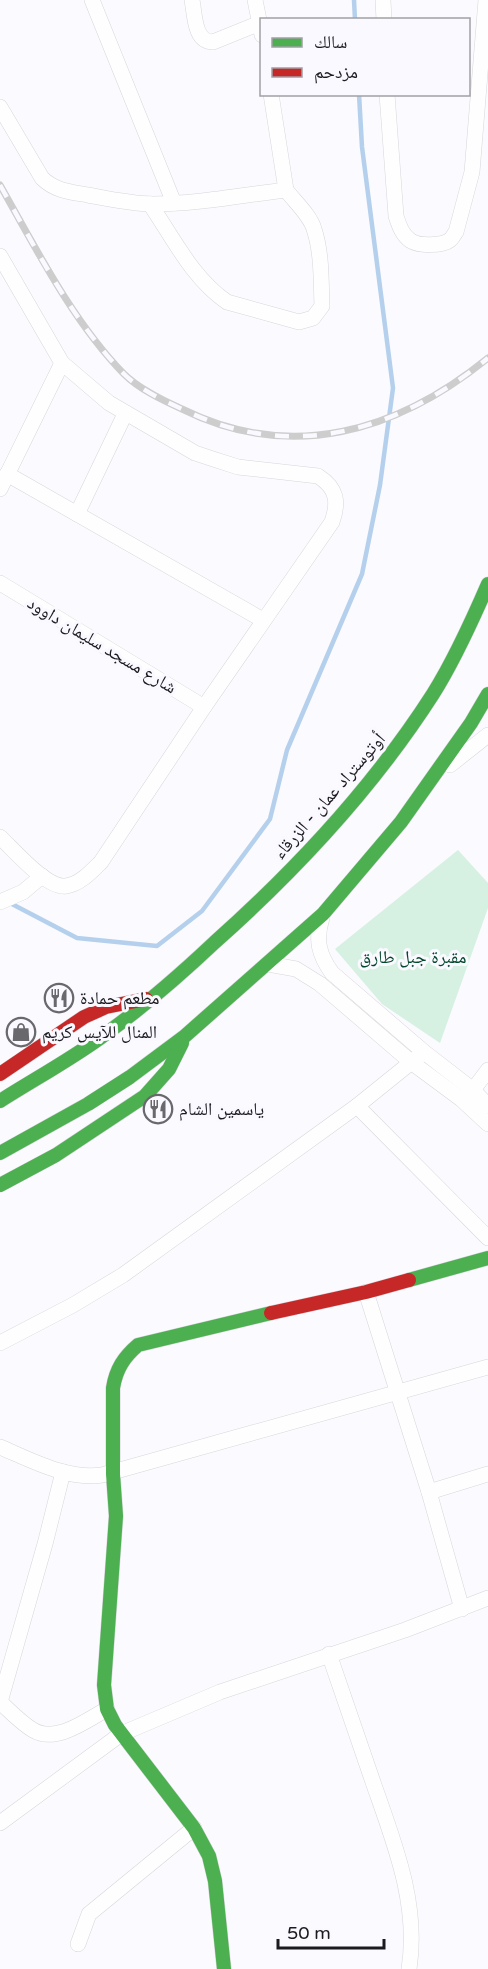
<svg xmlns="http://www.w3.org/2000/svg" width="488" height="1969" viewBox="0 0 488 1969" font-family="'Varela Round','Noto Naskh Arabic',sans-serif">
<style>
.green{fill:#d6f1e2}
.lines{fill:none;stroke-linecap:round;stroke-linejoin:round}
.stream{stroke:#b4d0ec;stroke-width:4.5}
.street-casing{stroke:#d7d6da;stroke-width:16}
.fast-casing{stroke:#d7d6da;stroke-width:15}
.jam-casing{stroke:#d7d6da;stroke-width:15}
.street{stroke:#fefeff;stroke-width:15}
.fast{stroke:#4caf50;stroke-width:14}
.jam{stroke:#c62828;stroke-width:14}
.rail-casing{stroke:#cdcdce;stroke-width:7}
.rail{stroke:#faf9ff;stroke-width:4.5;stroke-dasharray:14;stroke-linecap:butt}
.labels{text-anchor:middle;dominant-baseline:central;stroke-width:6;stroke-linejoin:round;paint-order:stroke}
.street-label{font-size:18px;fill:#1b1a1e;stroke:#faf9ff}
.park-label{font-size:18px;fill:#03472a;stroke:#faf9ff}
.poi-label{font-size:18px;fill:#1b1a1e;stroke:#faf9ff;text-anchor:start}
</style>
<rect width="100%" height="100%" fill="#fbfafe"/>
<!-- green -->
<path class="green" d="M 458,850 L 488,883 L 488,908 L 440,1043 L 382,1004 L 335,949 Z"/>
<g class="lines">
<!-- stream -->
<g class="stream">
<path d="M 354,0 L 355,20"/>
<path d="M 10,903 L 77,938 L 157,946 L 202,911 L 270,819 L 287,750 L 362,574 L 380,485 L 393,388 L 362,147 L 359,94"/>
</g>
<!-- street casing -->
<g class="street-casing">
<g id="street">
<path d="M 92,0 L 174,203"/>
<path d="M 192,0 C 195,15 194,42 213,42 L 260,23"/>
<path d="M 255,0 L 262,35"/>
<path d="M 383,0 L 384,20"/>
<path d="M 387,94 L 396,216 C 399,225 402,235 411,241 C 419,246 442,246 450,240 C 452,239 454,234 456,232 L 472,172 L 486,0"/>
<path d="M 0,107 L 42,178 C 55,191 71,192 88,195 C 109,199 131,204 153,204 C 197,204 242,195 286,190 L 271,94"/>
<path d="M 150,204 C 173,238 193,279 227,302 L 299,322 L 313,318 L 322,306 C 321,281 322,253 314,229 C 310,215 295,202 286,190"/>
<path d="M 0,256 L 62,363 L 109,403 L 195,453 L 213,459 L 238,467 L 318,476 C 337,488 339,502 332,522 L 204,707 L 101,862 C 91,872 80,884 66,886 C 47,889 14,850 0,837"/>
<path d="M 7,474 L 263,620"/>
<path d="M 0,489 L 62,363"/>
<path d="M 77,514 L 125,414"/>
<path d="M 0,583 L 204,707"/>
<path d="M 450,765 L 488,735"/>
<path d="M 0,902 L 23,892 L 42,876"/>
<path d="M 322,918 C 315,940 319,955 332,973 L 424,1052 L 473,1090 L 488,1106"/>
<path d="M 268,964 L 296,969 L 320,984 L 411,1062 L 461,1099 L 488,1124"/>
<path d="M 473,1090 L 488,1070"/>
<path d="M 357,1106 L 488,1238"/>
<path d="M 366,1292 L 429,1492 L 462,1609"/>
<path d="M 0,1343 L 73,1305 L 123,1275 L 357,1106 L 424,1052"/>
<path d="M 0,1447 C 31,1460 67,1480 102,1475 L 488,1367"/>
<path d="M 429,1492 L 488,1474"/>
<path d="M 329,1654 C 344,1698 359,1742 374,1785 C 395,1845 419,1905 409,1969"/>
<path d="M 0,1702 L 45,1544 L 63,1472"/>
<path d="M 0,1702 C 10,1711 21,1723 33,1730 C 56,1744 87,1720 107,1709"/>
<path d="M 0,1823 L 121,1734 L 220,1692 L 405,1630 L 488,1598"/>
<path d="M 78,1944 L 89,1914 L 194,1828"/>
</g>
</g>
<!-- fast casing -->
<g class="fast-casing">
<g id="fast">
<path d="M 0,1101 C 33,1080 68,1061 100,1038 C 141,1009 179,976 215,942 C 297,869 374,786 433,694 C 455,659 472,621 488,584"/>
<path d="M 0,1153 L 88,1104 L 130,1077 L 185,1036 L 323,914 L 401,822 L 471,723 L 488,694"/>
<path d="M 0,1185 L 56,1155 L 145,1096 L 169,1069 L 182,1043"/>
<path d="M 409,1280 L 488,1258"/>
<path d="M 224,1969 L 215,1881 L 209,1856 L 194,1828 L 115,1725 L 107,1709 L 104,1685 L 116,1516 L 113,1474 L 113,1388 C 116,1369 124,1357 138,1345 L 271,1313"/>
</g>
</g>
<!-- jam casing -->
<g class="jam-casing">
<g id="jam">
<path d="M 0,1074 L 84,1017 L 106,1007 L 146,999"/>
<path d="M 271,1313 L 366,1292 L 409,1280"/>
</g>
</g>
<!-- street -->
<use href="#street" class="street"/>
<!-- fast -->
<use href="#fast" class="fast"/>
<!-- jam -->
<use href="#jam" class="jam"/>
<!-- rail casing -->
<g class="rail-casing">
<path id="rail" d="M 0,185 C 35,247 73,322 124,374 C 139,389 162,400 182,409 C 291,463 397,432 488,358"/>
</g>
<!-- rail -->
<use href="#rail" class="rail"/>
</g>
<!-- icons -->
<defs>
<g id="restaurant-ring" transform="scale(1.5)"><circle r="9.5" fill="#faf9ff" stroke="#69686c" stroke-width="1.5"/><path d="M-5-6h1v4h1v-4h1v4h1v-4h1v5L-1.5 .5V6h-2V.5L-5-1ZM5-6V6H3V1.5H1.5Q1.5-4 5-6Z" fill="#69686c"/></g>
<g id="shop-ring" transform="scale(1.5)"><circle r="9.5" fill="#faf9ff" stroke="#69686c" stroke-width="1.5"/><path d="M-5-2.5h2.3a2.7 3.5 0 0 1 5.4 0H5L5.5 6h-11ZM-1.5-2.5h3a1.5 2.3 0 0 0-3 0Z" fill="#69686c"/></g>
</defs>
<g fill-rule="evenodd">
<use href="#restaurant-ring" x="59" y="998"/>
<use href="#shop-ring" x="21" y="1032"/>
<use href="#restaurant-ring" x="158" y="1109"/>
</g>
<g class="labels">
<!-- street labels -->
<g class="street-label">
<text transform="translate(102 645) rotate(31)">شارع مسجد سليمان داوود</text>
<text transform="translate(329 796) rotate(-49)">أوتوستراد عمان - الزرقاء</text>
</g>
<!-- park labels -->
<g class="park-label">
<text x="413" y="957">مقبرة جبل طارق</text>
</g>
<!-- poi labels -->
<g class="poi-label">
<text x="80" y="998">مطعم حمادة</text>
<text x="42" y="1032">المنال للآيس كريم</text>
<text x="179" y="1109">ياسمين الشام</text>
</g>
</g>
<!-- legend -->
<rect x="260" y="18" width="210" height="78" fill="#faf9ff" stroke="#a1a0a5" stroke-width="1.5"/>
<rect x="272" y="38" width="30" height="9" fill="#4caf50" stroke="#a1a0a5" stroke-width="1.5"/>
<text x="314" y="48" font-size="18" fill="#1b1a1e">سالك</text>
<rect x="272" y="68" width="30" height="9" fill="#c62828" stroke="#a1a0a5" stroke-width="1.5"/>
<text x="314" y="78" font-size="18" fill="#1b1a1e">مزدحم</text>
<!-- scale -->
<path d="M278 1939v9h106v-9" fill="none" stroke="#1b1a1e" stroke-width="3"/>
<text x="287" y="1939" font-size="18" fill="#1b1a1e" stroke="#faf9ff" stroke-width="4.5" paint-order="stroke">50 m</text>
</svg>
